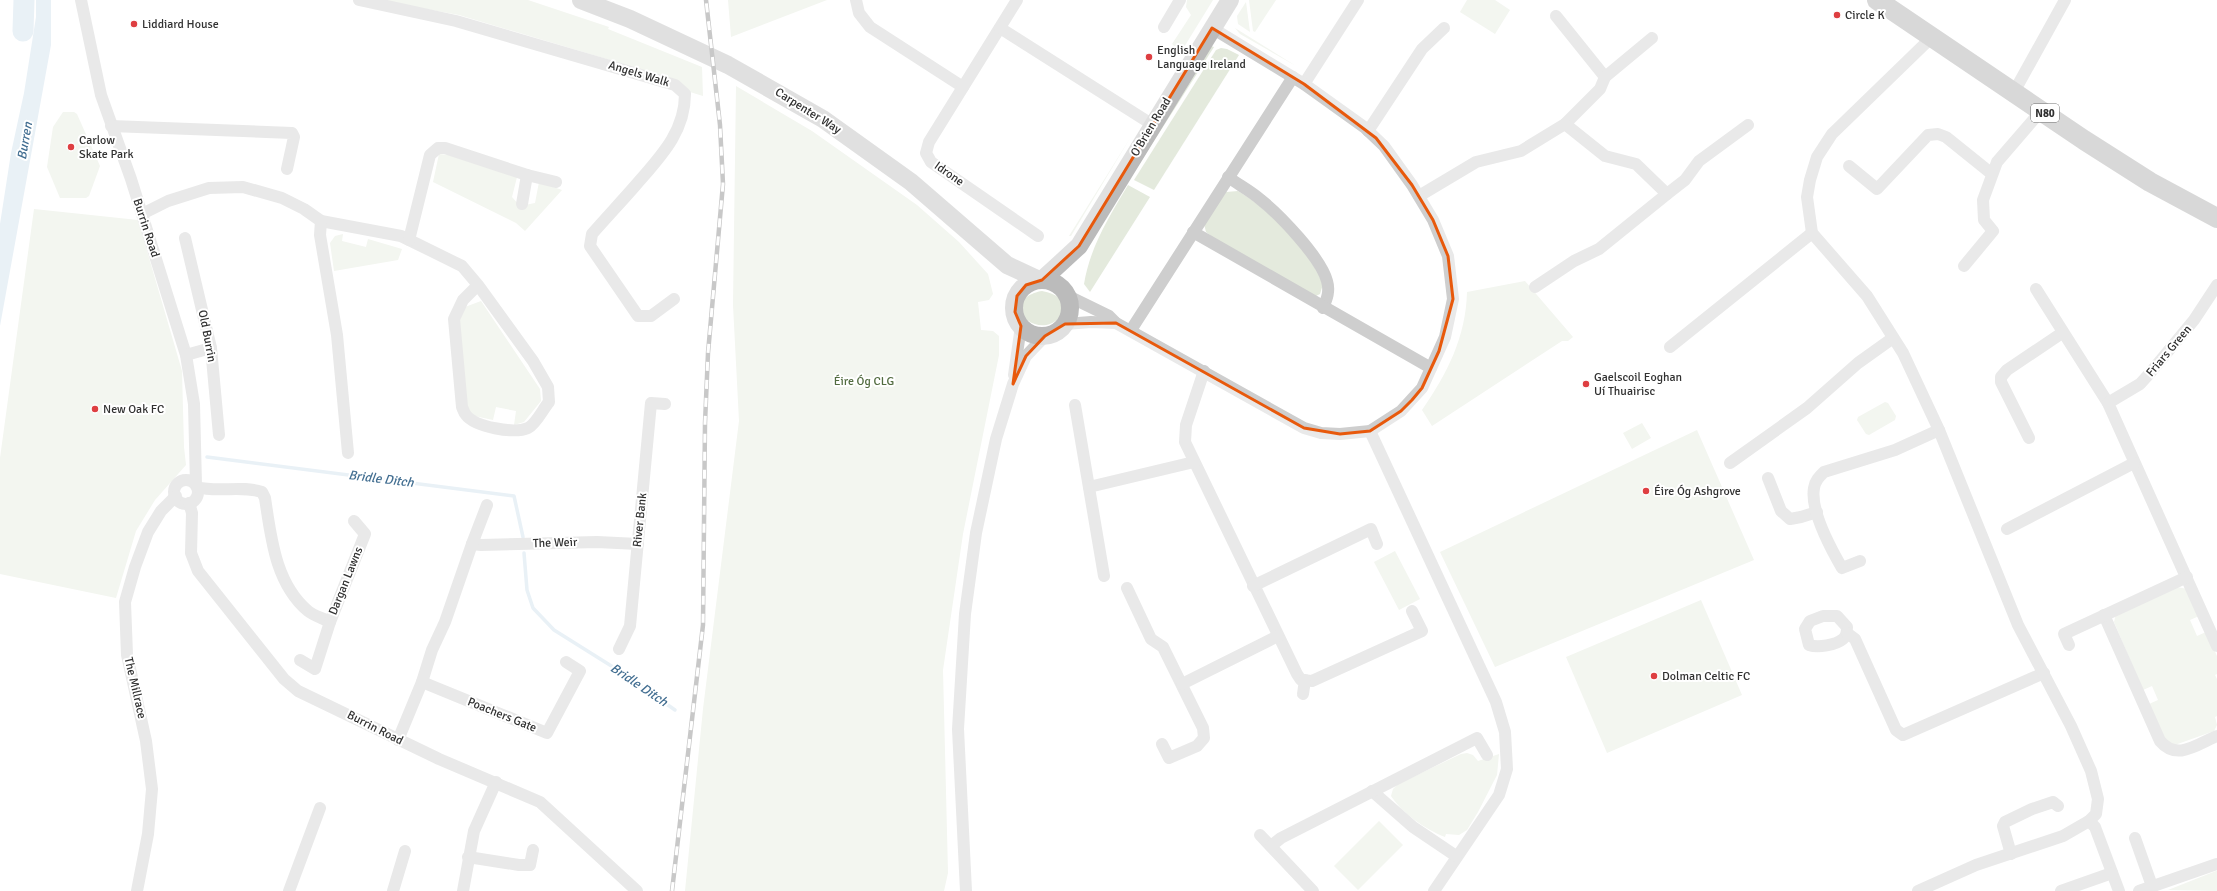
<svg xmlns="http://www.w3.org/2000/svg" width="2217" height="891" viewBox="0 0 2217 891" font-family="Signika,sans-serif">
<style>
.green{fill:#e4eadd}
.water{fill:#cedfec}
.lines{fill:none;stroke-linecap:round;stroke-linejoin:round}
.stream{stroke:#cedfec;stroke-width:3.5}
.river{stroke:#cedfec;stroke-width:21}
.street{stroke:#cecece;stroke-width:12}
.secondary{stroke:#bbb;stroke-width:18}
.primary{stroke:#a9a9a9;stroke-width:20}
.rail-casing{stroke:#868686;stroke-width:4.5}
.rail{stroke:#fff;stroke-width:3;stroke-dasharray:9;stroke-linecap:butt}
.marked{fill:none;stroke:#e8590c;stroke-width:3;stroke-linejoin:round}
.poi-dot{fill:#de3e41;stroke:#fff;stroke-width:1.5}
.labels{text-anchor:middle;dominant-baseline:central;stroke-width:4;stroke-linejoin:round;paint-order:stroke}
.shield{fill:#fff;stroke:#6f6f6f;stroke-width:1}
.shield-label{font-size:11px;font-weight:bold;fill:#313131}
.poi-label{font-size:12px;fill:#313131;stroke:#fff;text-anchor:start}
.street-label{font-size:12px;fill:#313131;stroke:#fff}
.park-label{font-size:12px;fill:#526c40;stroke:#fff}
.water-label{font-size:13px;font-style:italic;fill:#426e91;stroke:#fff}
</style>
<rect width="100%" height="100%" fill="#fff"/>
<!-- green -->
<g class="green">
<path d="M 377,0 L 528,0 L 609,27 L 608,29 L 702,67 L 703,96 L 690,92 L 667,77 L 459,15 Z"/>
<path d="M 728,0 L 827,0 L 731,37 Z"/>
<path d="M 1187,0 L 1213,0 L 1181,52 L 1172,44 L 1191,15 L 1186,7 Z"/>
<path d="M 1249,0 L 1276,0 L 1255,32 L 1253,31 Z"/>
<path d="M 1467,0 L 1495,0 L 1510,10 L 1495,34 L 1460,12 Z"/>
<path d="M 1246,2 L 1250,32 L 1238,24 L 1237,16 Z"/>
<path d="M 1235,28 L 1296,66 L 1240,34 Z"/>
<path d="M 1211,46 L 1214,47 L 1131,177 Z"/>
<path d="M 1221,48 L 1227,49 L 1239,55 L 1154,190 L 1134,180 L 1216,50 Z"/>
<path d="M 736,86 L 812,131 L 917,205 L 959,242 L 988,274 L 993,294 L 989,300 L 978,302 L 981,330 L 993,331 L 999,336 L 999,355 L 963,534 L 943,670 L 948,873 L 944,891 L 685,891 L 703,709 L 739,421 L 733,305 Z"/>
<path d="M 63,112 L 74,112 L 77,114 L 100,166 L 89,196 L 86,198 L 60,198 L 47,167 L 53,127 Z"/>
<path d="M 1132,135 L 1071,236 L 1069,236 Z"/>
<path d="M 439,154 L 449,155 L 517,177 L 512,197 L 520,206 L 535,203 L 539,182 L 562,190 L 525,231 L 516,223 L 433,182 Z"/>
<path d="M 1128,185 L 1150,197 L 1090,292 L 1084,284 C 1090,247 1109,217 1128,185 Z"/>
<path d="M 1238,191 C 1269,209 1309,250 1323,284 L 1320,294 L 1316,296 L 1215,239 L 1206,232 L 1204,224 L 1226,192 Z"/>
<path d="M 34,209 L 138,220 L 182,371 L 184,447 L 186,465 L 155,500 L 136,531 L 116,598 L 0,574 L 0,458 Z"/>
<path d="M 343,234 L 342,241 L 366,247 L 368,239 L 402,249 L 398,260 L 334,271 L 330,243 L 335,236 Z"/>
<path d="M 1525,281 L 1573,337 L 1568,341 L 1562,341 L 1432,426 L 1422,410 C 1447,374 1466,337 1467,292 Z"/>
<path d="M 1042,291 C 1085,298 1054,340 1027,320 C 1009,307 1027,293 1042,291 Z"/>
<path d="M 481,301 L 540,389 L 541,401 L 524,422 L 514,425 L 516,411 L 496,407 L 493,420 L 470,415 L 466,409 L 458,318 L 465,307 Z"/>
<path d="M 1885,402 L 1888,403 L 1896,416 L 1895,420 L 1869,435 L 1866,434 L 1857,420 L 1858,417 Z"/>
<path d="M 1642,423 L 1651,438 L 1632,449 L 1623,433 Z"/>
<path d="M 1697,430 L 1754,560 L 1495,667 L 1440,552 Z"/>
<path d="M 1395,551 L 1420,599 L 1399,610 L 1374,562 Z"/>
<path d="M 2177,587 L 2187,589 L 2199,616 L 2190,620 L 2197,636 L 2206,632 L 2217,656 L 2217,674 L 2215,675 L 2217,679 L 2217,716 L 2215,717 L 2217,725 L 2214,731 L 2172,746 L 2165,740 L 2149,704 L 2158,700 L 2152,686 L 2143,690 L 2114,622 L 2116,614 Z"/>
<path d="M 1701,600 L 1742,695 L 1607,753 L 1566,657 Z"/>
<path d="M 1467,753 L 1473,755 L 1478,761 L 1499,754 L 1497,775 L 1478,812 L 1467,830 L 1459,835 L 1446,834 L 1445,837 C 1425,829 1403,814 1391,796 L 1393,789 L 1398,784 L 1461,754 Z"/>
<path d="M 1379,821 L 1403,845 L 1358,890 L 1334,866 Z"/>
<path d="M 2217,871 L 2217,891 L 2168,890 L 2216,871 Z"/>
</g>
<!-- water -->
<path class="water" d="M 36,0 L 51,0 L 51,45 L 0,326 L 0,224 L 11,153 L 24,93 L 36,17 Z"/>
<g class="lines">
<!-- stream -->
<g class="stream">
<path d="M 207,457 L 514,496 L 523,537"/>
<path d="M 524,553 L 527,590 L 533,608 L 554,630 L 621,672 L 675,710"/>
</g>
<!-- river -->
<path class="river" d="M 23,31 L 24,0"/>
<!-- street -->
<g class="street">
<path d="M 81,0 L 101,95 L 131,179 L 186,355 L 194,404 L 196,485"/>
<path d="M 359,0 L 456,21 L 675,85 L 685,94 C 685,133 659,158 635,186 C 621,202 606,218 592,234 L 590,246 L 638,316 L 651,316 L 674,299"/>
<path d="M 856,0 L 859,13 L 870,27 L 963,87"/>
<path d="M 1017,0 L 929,142 L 926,153 L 931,162 L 1038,236"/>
<path d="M 1556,16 L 1605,77"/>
<path d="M 1164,27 L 1180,0"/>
<path d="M 1000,28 L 1153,125"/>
<path d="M 1304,84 L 1358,0"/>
<path d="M 2014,92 L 2065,0"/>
<path d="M 111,126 L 292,133 L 294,137 L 287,169"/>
<path d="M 1368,131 L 1422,49 L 1444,28"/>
<path d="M 1849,166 L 1877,189 L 1928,135 L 1938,134 L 1946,137 L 1992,174"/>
<path d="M 1228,177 C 1239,185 1251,191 1261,200 C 1280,215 1321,258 1327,281 C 1330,291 1327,299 1323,308"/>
<path d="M 1667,194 L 1685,180 L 1699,161 L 1748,125"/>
<path d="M 1419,196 L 1476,162 L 1521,151 L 1565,124 L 1600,89 L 1605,77 L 1652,38"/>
<path d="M 522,204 L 527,175"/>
<path d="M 142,214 L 168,201 L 209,188 L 243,187 L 282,198 L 304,209 L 321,221 L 401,236 L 462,266 L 478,285 L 533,361 L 548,387 L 549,402 C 543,409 536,424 528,428 C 514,434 475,427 466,415 C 464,413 463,409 462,407 L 454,319 L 463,300 L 478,285"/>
<path d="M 321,221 L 320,235 L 337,335 L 348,453"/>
<path d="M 1193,232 L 1431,368"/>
<path d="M 185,238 L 211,348 L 219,435"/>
<path d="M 409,240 L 430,155 L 438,148 L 445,148 L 527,175 L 556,182"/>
<path d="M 1964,266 L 1993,231 L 1984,220 L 1983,200 L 1997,162 L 2041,111"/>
<path d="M 1535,287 L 1574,261 L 1599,249 L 1667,194 L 1636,164 L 1605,156 L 1565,124"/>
<path d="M 2036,289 L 2108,403 L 2217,646"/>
<path d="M 1068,296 L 1109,316 L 1116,323 L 1304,428 L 1321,433 L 1340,434 L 1370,431 L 1401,411 L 1422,388 L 1445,337 L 1453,299 L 1448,256 L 1433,220 L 1412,185 L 1384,146 L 1364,127 L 1304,84 L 1212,28"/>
<path d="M 1065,324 L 1091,322 L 1116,323"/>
<path d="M 1131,330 L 1293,77"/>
<path d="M 1670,347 L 1812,233"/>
<path d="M 186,355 L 211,348"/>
<path d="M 1204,371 L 1186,425 L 1185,442 L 1297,674 L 1301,680 L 1312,681 L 1422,631 L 1412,611"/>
<path d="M 1014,375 L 1021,326"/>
<path d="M 2108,403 L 2140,384 L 2150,373 L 2194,320 L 2217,285"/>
<path d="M 1075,405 L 1104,576"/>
<path d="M 1370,431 L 1496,702 L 1505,732 L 1507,769 L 1499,795 L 1434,891"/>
<path d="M 2029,438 L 2001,382 L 2001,377 L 2007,370 L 2062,333"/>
<path d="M 1730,463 L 1807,408 L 1858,363 L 1893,338"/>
<path d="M 1768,478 L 1781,511 L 1790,519 L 1801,517 L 1817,512"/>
<circle cx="186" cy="492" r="12"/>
<path d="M 197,487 C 218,493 241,485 262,492 L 265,498 C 271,537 275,583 308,611 C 314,616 323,618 330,622"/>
<path d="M 1089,487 L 1194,462"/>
<path d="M 189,503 L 192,513 L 191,553 L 198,571 L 284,679 L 298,691 L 439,759 L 540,802 L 637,891"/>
<path d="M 2007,529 L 2134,463"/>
<path d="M 472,544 L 481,545 L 597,542 L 638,544"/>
<path d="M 1860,561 L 1842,568 C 1831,549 1810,510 1814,488 C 1815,481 1819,477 1824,472 L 1895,450 L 1939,430"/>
<path d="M 1253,586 L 1371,529 L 1377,544"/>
<path d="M 1127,588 L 1151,639 L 1163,647 L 1203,728 L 1204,738 L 1197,746 L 1169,758 L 1162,744"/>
<path d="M 2104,615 L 2160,741 C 2177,761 2196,745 2217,736"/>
<path d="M 1823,616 L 1837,616 L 1847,627 C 1847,631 1847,636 1843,639 C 1836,645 1818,648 1809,645 L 1805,629 L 1810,621 Z"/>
<path d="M 1847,633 L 1855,639 L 1896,730 L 1903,735 L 2044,673"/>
<path d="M 2069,645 L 2064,634 L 2187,577"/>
<path d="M 619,649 L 630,626 L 651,403 L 665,404"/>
<path d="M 300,660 L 315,669 L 330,622 L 365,534 L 354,521"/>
<path d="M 422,682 L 547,733 L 580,671 L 566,662"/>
<path d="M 1182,684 L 1278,636"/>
<path d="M 1303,694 L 1305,680"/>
<path d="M 398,740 L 422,682 L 432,650 L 445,622 L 472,544 L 487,505"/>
<path d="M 1372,791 L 1413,827 L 1456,856"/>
<path d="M 2089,821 L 2095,827 L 2119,891"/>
<path d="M 1260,835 L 1313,891"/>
<path d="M 2135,838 L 2152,886"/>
<path d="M 1271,846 L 1281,838 L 1477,738 L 1487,755"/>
<path d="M 2011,854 L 2003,826 L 2005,822 L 2032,809 L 2053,802 L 2058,806"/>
<path d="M 468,857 L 519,865 L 530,865 L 533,850"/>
<path d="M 137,891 L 148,834 L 152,789 L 146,741 L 127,655 L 125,602 L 135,567 L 148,532 L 161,511 L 176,496"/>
<path d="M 289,891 L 320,808"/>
<path d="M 393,891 L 405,851"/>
<path d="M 463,891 L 474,831 L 496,782"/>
<path d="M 966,891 L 958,729 L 965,614 L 976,533 L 996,439 L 1013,384 L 1026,356 L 1045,336"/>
<path d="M 1918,891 L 1976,865 L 2063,836 L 2089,821 L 2096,814 L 2098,799 L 2091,771 L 2071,726 L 2018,625 L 1939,430 L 1903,353 L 1867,296 L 1812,233 L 1807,197 L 1810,180 L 1817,157 L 1832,134 L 1931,38"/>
<path d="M 2061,891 L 2112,873"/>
<path d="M 2139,891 L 2217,864"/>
</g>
<!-- secondary -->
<g class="secondary">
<path d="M 581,0 L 630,19 L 728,65 L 823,119 L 911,182 L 1007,265 L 1039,280"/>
<path d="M 1042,280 L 1079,246 L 1230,0"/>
<circle cx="1042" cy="308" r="28"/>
</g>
<!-- primary -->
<path class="primary" d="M 1877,0 L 2084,140 L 2150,182 L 2217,218"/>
<!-- rail casing -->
<g class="rail-casing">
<path id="rail" d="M 672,891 L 703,625 L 705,423 L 708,353 L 723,184 L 720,125 L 706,0"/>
</g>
<!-- rail -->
<use href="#rail" class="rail"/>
</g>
<!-- marked area -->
<path d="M0 0H2217V891H0ZM 1212,28 L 1304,84 L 1376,138 L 1412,185 L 1433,220 L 1448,256 L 1453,299 L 1439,351 L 1422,388 L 1412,400 L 1401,411 L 1370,431 L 1340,434 L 1304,428 L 1116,323 L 1065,324 L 1045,336 L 1026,356 L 1013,384 L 1021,326 L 1015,312 L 1017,296 L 1026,285 L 1042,280 L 1079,246 Z" fill="#fff" fill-opacity=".55" fill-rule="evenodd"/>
<path class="marked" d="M 1212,28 L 1304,84 L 1376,138 L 1412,185 L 1433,220 L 1448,256 L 1453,299 L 1439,351 L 1422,388 L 1412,400 L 1401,411 L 1370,431 L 1340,434 L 1304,428 L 1116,323 L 1065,324 L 1045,336 L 1026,356 L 1013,384 L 1021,326 L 1015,312 L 1017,296 L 1026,285 L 1042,280 L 1079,246 Z"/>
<!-- markers -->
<g class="poi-dot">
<circle cx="1837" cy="15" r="4"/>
<circle cx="134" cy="24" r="4"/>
<circle cx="1149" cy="57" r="4"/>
<circle cx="71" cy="147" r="4"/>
<circle cx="1586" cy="384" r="4"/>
<circle cx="95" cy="409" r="4"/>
<circle cx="1646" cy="491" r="4"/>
<circle cx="1654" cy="676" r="4"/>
</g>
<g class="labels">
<!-- shield labels -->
<rect class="shield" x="2031" y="104" width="28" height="18" rx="3"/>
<g class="shield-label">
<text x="2045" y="113">N80</text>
</g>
<!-- poi labels -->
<g class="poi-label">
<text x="1845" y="15">Circle K</text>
<text x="142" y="24">Liddiard House</text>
<text x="1157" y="50">English<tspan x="1157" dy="14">Language Ireland</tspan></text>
<text x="79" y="140">Carlow<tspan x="79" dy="14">Skate Park</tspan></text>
<text x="1594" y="377">Gaelscoil Eoghan<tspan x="1594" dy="14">Uí Thuairisc</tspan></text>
<text x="103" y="409">New Oak FC</text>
<text x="1654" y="491">Éire Óg Ashgrove</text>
<text x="1662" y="676">Dolman Celtic FC</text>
</g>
<!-- street labels -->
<g class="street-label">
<text transform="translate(639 74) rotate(17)">Angels Walk</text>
<text transform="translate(808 111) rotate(32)">Carpenter Way</text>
<text transform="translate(1151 127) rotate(-59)">O'Brien Road</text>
<text transform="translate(949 174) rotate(35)">Idrone</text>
<text transform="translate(146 228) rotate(72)">Burrin Road</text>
<text transform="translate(207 336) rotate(79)">Old Burrin</text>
<text transform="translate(2169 351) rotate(-50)">Friars Green</text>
<text transform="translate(640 520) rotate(-84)">River Bank</text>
<text transform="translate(555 543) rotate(-2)">The Weir</text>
<text transform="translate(346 581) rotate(-68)">Dargan Lawns</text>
<text transform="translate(135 688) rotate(77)">The Millrace</text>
<text transform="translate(502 715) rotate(22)">Poachers Gate</text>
<text transform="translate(375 728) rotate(27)">Burrin Road</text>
</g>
<!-- park labels -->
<g class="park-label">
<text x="864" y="381">Éire Óg CLG</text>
</g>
<!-- water labels -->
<g class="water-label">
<text transform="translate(25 141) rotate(-80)">Burren</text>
<text transform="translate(381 479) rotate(7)">Bridle Ditch</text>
<text transform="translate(639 685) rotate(34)">Bridle Ditch</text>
</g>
</g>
</svg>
